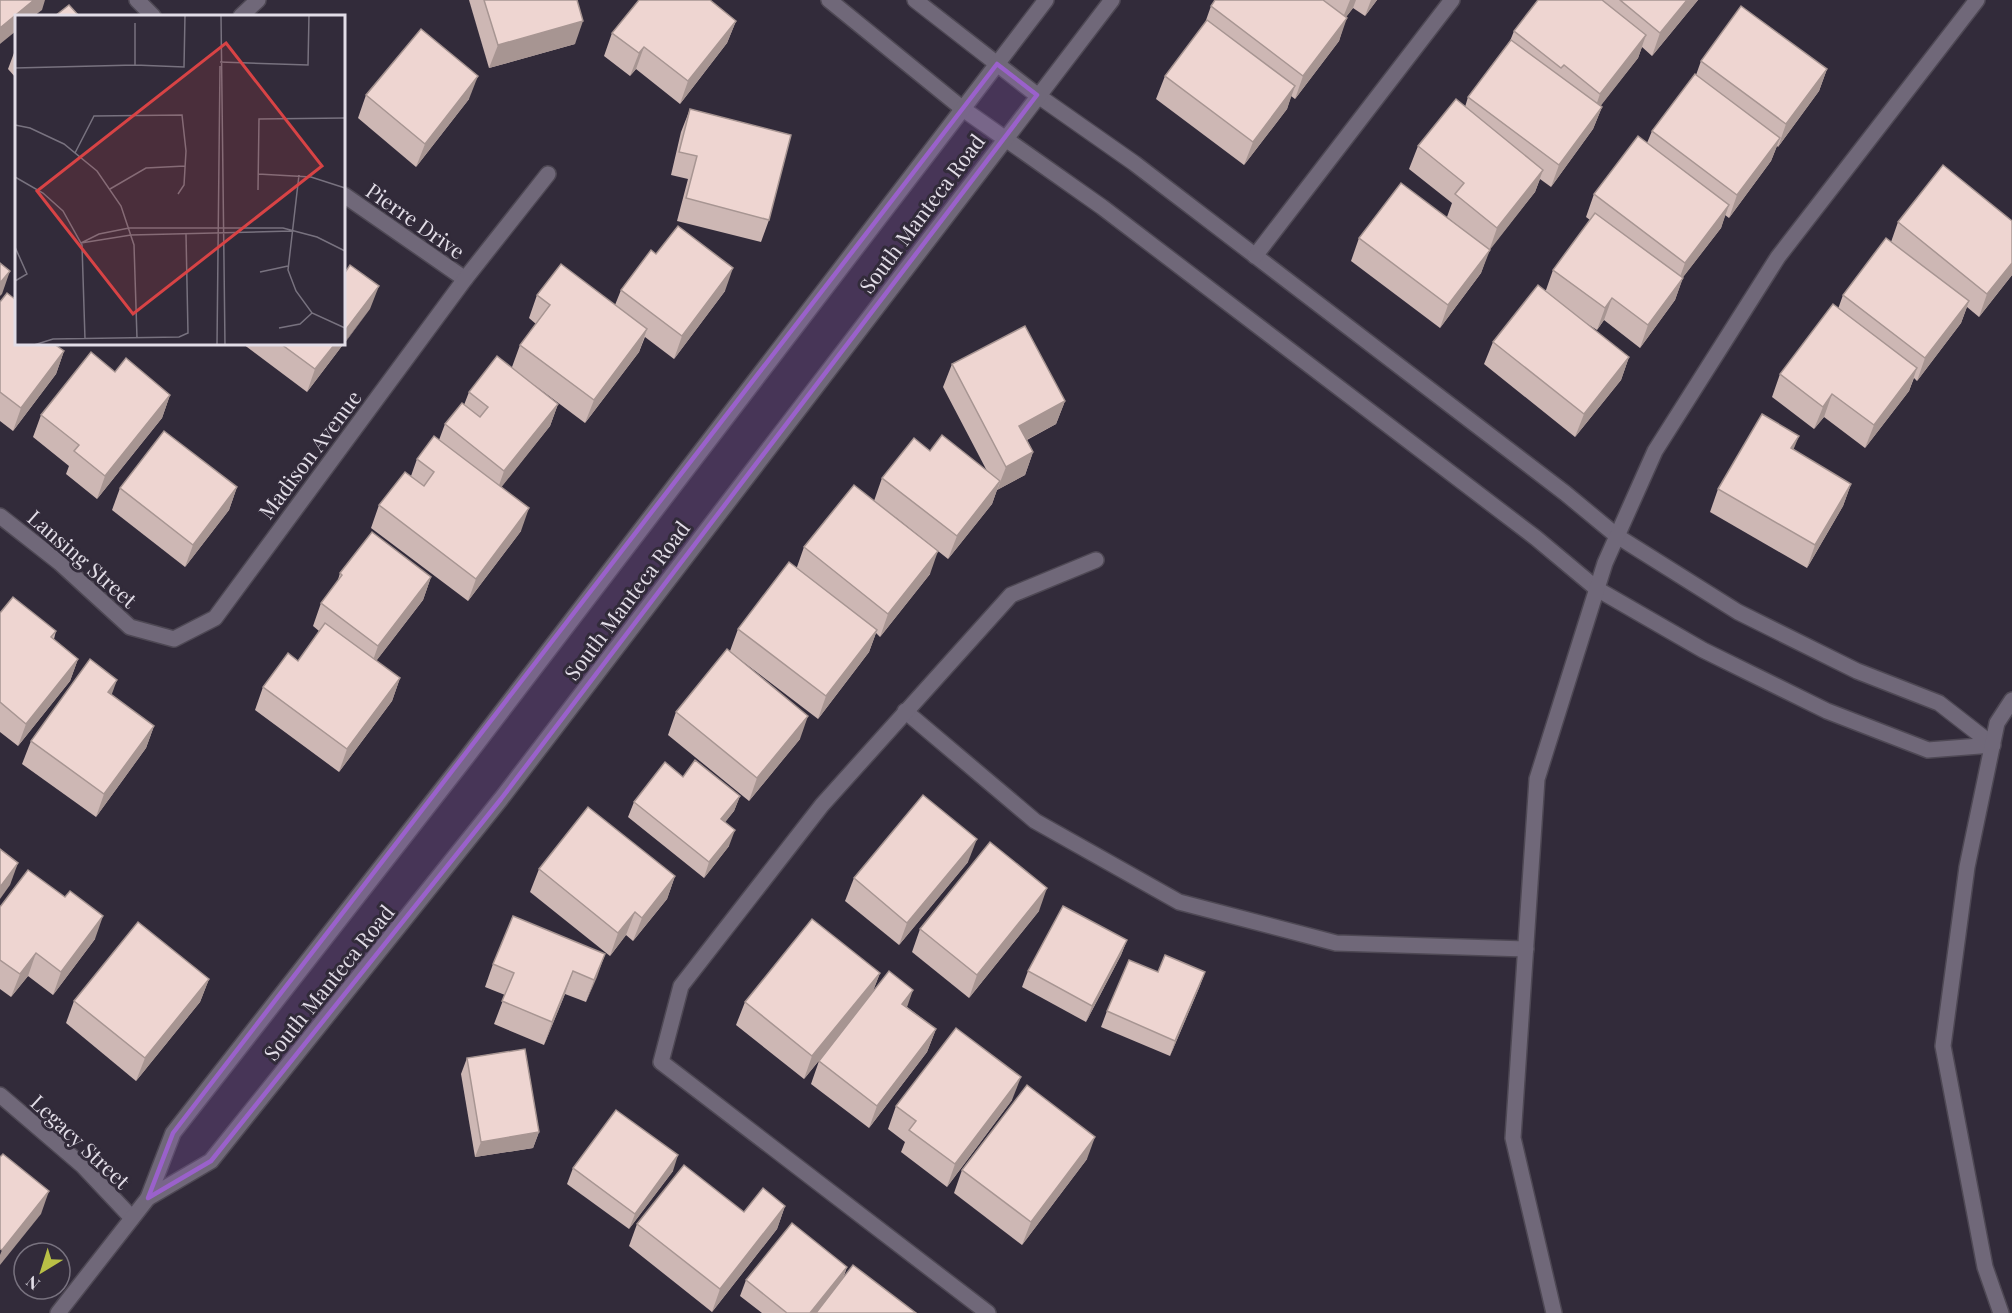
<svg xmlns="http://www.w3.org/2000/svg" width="2012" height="1313" viewBox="0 0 2012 1313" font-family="'Playfair Display',serif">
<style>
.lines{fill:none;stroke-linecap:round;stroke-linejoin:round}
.minor-casing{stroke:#4e4854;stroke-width:18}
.minor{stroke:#706879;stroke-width:15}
.wall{fill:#cdb7b4}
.shaded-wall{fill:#a79592}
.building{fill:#eed5d1;stroke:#a79592;stroke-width:1.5}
.marked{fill:#9a61cb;fill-opacity:0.2;stroke:#9a61cb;stroke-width:4.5;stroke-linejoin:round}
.labels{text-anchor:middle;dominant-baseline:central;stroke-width:6;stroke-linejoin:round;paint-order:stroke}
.street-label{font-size:21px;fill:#e2dde7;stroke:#322b3a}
.inset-road{fill:none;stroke:#78727f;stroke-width:1.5}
.view{fill:#d84345;fill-opacity:0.15;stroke:#d84345;stroke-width:3}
.inset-edge{fill:none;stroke:#e2dde7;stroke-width:3}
</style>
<rect width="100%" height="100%" fill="#322b3a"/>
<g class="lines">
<!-- minor casing -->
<g class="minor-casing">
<g id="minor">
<path d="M 137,0 L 153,16"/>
<path d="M 829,0 L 963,109 L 1102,207 L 1536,538 L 1597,589 L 1703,650 L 1827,711 L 1928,750 L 1993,745 L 1939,703 L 1857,671 L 1738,612 L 1617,536 L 1565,493 L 1134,163 L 1037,95 L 915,0"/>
<path d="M 241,16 L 258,0"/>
<path d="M 344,195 L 465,279"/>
<path d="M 1255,256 L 1452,0"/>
<path d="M 0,516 L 60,563 L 130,627 L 174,639 L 215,618 L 465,279 L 548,174"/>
<path d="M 905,711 L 1035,821 L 1179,902 L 1336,943 L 1526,949"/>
<path d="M 0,1095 L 83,1166 L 132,1218"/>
<path d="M 148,1198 L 211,1161 L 501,799 L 1112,0"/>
<path d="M 58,1313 L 148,1198 L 173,1133 L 463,762 L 1046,0"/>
<path d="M 988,1313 L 661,1062 L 681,986 L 822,805 L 1011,595 L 1096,560"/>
<path d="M 1554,1313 L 1513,1138 L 1537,779 L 1605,563 L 1655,451 L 1778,257 L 1977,0"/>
<path d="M 2001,1313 L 1985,1267 L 1943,1046 L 1967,867 L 1997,723 L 2012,700"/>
</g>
</g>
<!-- minor -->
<use href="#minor" class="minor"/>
</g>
<!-- wall -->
<g class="wall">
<path d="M 469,0 L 577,0 L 575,44 L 489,68 Z"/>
<path d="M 1215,0 L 1377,0 L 1365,16 L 1353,8 L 1346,17 L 1339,41 L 1295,99 L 1291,96 L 1287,109 L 1244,165 L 1156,99 L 1165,76 L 1205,23 L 1211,6 Z"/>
<path d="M 1538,0 L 1698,0 L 1652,56 L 1642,47 L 1638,58 L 1600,106 L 1602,107 L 1593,129 L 1551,187 L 1540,179 L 1535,192 L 1489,250 L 1481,273 L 1440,328 L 1351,261 L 1359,238 L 1464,231 L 1447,217 L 1452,203 L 1409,169 L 1418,146 L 1465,107 L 1468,97 L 1510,41 L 1514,31 Z"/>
<path d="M 736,21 L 727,43 L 680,104 L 636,69 L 630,76 L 604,56 L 612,33 Z"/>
<path d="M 16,51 L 16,78 L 8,69 L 14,53 Z"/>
<path d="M 1701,61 L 1827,69 L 1819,91 L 1778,147 L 1777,146 L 1771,161 L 1729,218 L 1725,215 L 1721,228 L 1683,277 L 1675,300 L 1640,348 L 1604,320 L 1597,330 L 1586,323 L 1629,357 L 1621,380 L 1575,437 L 1484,364 L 1493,342 L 1546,290 L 1553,270 L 1590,220 L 1586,217 L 1594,194 L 1647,143 L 1652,131 L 1696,75 Z"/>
<path d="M 366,95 L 469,99 L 416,167 L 358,118 Z"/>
<path d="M 690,109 L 769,220 L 761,242 L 677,221 L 688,179 L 671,175 L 681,132 Z"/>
<path d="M 1898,222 L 2012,275 L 1979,317 L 1967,307 L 1961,323 L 1917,381 L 1914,378 L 1909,391 L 1865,448 L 1824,417 L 1814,429 L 1772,397 L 1780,374 L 1838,309 L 1843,295 L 1891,242 Z"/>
<path d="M 656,254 L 725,291 L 674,359 L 645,337 L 639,352 L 585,423 L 533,384 L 558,404 L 550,426 L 501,487 L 521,531 L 468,601 L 371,528 L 379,505 L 411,476 L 417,459 L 439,440 L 445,424 L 464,405 L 469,392 L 512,367 L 520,345 L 536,324 L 529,318 L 537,295 L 615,305 L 621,290 Z"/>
<path d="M 0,302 L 16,344 L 64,351 L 56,374 L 13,431 L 0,421 Z"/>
<path d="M 370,309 L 307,392 L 243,344 L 344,344 Z"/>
<path d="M 952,364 L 1065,401 L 1056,424 L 1027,440 L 1033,452 L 1025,475 L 997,490 L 992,504 L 948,559 L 894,516 L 930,574 L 880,637 L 876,633 L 869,652 L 818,719 L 734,655 L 800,739 L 749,801 L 668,735 L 676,712 L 730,651 L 738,629 L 797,567 L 804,547 L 874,501 L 882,478 L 930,451 L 987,471 L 943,387 Z"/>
<path d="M 115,372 L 170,395 L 162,418 L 97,499 L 66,474 L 69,466 L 33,437 L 41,415 Z"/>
<path d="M 1794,450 L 1851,484 L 1843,506 L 1807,568 L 1710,512 L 1718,489 Z"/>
<path d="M 237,487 L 229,510 L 185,567 L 112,510 L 120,488 Z"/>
<path d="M 340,573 L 431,577 L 423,600 L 376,661 L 400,678 L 392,701 L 339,772 L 255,710 L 263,687 L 298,661 L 319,631 L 313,626 L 321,603 L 337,583 Z"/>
<path d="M 0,613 L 56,631 L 54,639 L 78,659 L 70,681 L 18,746 L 0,732 Z"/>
<path d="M 112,695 L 154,726 L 146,748 L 96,817 L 22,764 L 31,741 Z"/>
<path d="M 683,777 L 740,796 L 734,811 L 725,822 L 729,846 L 704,878 L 628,817 L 634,802 Z"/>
<path d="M 968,862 L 899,945 L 845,901 L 854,878 Z"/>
<path d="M 539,869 L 675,876 L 667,899 L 633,941 L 626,935 L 610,956 L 530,892 Z"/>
<path d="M 65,897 L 95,939 L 53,995 L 28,976 L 11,997 L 0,989 L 0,907 Z"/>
<path d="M 1039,911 L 969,998 L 912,952 L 920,929 Z"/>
<path d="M 1127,940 L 1121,955 L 1086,1022 L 1022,987 L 1028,971 Z"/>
<path d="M 605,954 L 586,1002 L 565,994 L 544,1045 L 494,1024 L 505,995 L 485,987 L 493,964 Z"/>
<path d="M 1158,972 L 1205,972 L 1199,988 L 1170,1056 L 1101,1027 L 1107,1011 Z"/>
<path d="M 880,973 L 873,991 L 907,1007 L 936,1029 L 927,1052 L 869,1128 L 811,1084 L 819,1061 L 839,1036 L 804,1079 L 736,1025 L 745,1002 Z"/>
<path d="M 209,979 L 200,1002 L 136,1081 L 66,1023 L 74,1001 Z"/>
<path d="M 467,1058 L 539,1132 L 533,1148 L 475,1157 L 461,1074 Z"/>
<path d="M 1012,1100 L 947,1187 L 901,1152 L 905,1142 L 888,1129 L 896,1106 Z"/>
<path d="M 1087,1159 L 1022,1245 L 954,1193 L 962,1170 Z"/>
<path d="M 573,1168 L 673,1171 L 629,1229 L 567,1184 Z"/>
<path d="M 785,1206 L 777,1229 L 712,1312 L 629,1246 L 637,1224 L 744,1212 Z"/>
<path d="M 847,1267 L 843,1279 L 916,1313 L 762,1313 L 740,1296 L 746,1280 Z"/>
</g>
<!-- shaded-wall -->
<g class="shaded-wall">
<path d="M 34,0 L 45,0 L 42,10 L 34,16 L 16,16 L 16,31 L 0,44 L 0,28 Z"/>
<path d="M 1350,0 L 1356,0 L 1353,8 L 1340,25 Z"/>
<path d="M 1371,0 L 1377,0 L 1365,16 Z"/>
<path d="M 1687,0 L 1698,0 L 1652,56 L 1660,33 Z"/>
<path d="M 1347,18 L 1339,41 L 1295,99 L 1303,76 Z"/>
<path d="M 583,21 L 575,44 L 489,68 L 498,45 Z"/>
<path d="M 736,21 L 727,43 L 680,104 L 688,81 Z"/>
<path d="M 1646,35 L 1638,58 L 1592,117 L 1600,94 Z"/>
<path d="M 644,47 L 636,69 L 630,76 L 639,53 Z"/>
<path d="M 1827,69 L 1819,91 L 1778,147 L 1786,124 Z"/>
<path d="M 478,76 L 469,99 L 416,167 L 425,144 Z"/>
<path d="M 1295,86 L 1287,109 L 1244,165 L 1253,142 Z"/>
<path d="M 1602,107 L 1593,129 L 1551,187 L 1559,165 Z"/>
<path d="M 1780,138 L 1771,161 L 1729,218 L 1737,195 Z"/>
<path d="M 1543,170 L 1535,192 L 1489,251 L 1497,228 Z"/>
<path d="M 1729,205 L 1721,228 L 1677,285 L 1685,263 Z"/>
<path d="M 1490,250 L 1481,273 L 1440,328 L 1448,305 Z"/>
<path d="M 2012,263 L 2012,275 L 1979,317 L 1987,294 Z"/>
<path d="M 733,268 L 725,291 L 674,359 L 682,336 Z"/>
<path d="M 10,271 L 2,294 L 0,296 L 0,283 Z"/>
<path d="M 1683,278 L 1675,300 L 1640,348 L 1648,325 Z"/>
<path d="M 379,286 L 370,309 L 307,392 L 315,369 L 335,344 L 344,344 L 344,332 Z"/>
<path d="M 1612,298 L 1604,320 L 1597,330 L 1605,308 Z"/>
<path d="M 1969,301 L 1961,323 L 1917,381 L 1925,358 Z"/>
<path d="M 647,329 L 639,352 L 585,423 L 594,400 Z"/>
<path d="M 64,351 L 56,374 L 13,431 L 21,408 Z"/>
<path d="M 1629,357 L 1621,380 L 1575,437 L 1584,414 Z"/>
<path d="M 1917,368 L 1909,391 L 1865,448 L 1874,425 Z"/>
<path d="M 1832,394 L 1824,417 L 1814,429 L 1823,407 Z"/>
<path d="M 170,395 L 162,418 L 97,499 L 105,476 Z"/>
<path d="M 1065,401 L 1056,424 L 1011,448 L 1019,426 Z"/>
<path d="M 558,404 L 550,426 L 496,494 L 504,471 Z"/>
<path d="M 1799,436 L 1790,458 L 1791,448 Z"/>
<path d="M 1033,452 L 1025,475 L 997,490 L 1006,467 Z"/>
<path d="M 1000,481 L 992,504 L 948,559 L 957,536 Z"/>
<path d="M 1851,484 L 1843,506 L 1807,568 L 1815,545 Z"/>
<path d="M 237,487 L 229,510 L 185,567 L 193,545 Z"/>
<path d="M 529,508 L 521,531 L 468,601 L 476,579 Z"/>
<path d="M 938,551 L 930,574 L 880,637 L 888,614 Z"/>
<path d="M 431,577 L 423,600 L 370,669 L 378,646 Z"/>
<path d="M 877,630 L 869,652 L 818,719 L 826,696 Z"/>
<path d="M 78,659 L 70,681 L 18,746 L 26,724 Z"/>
<path d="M 400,678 L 392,701 L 339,772 L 347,749 Z"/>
<path d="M 117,680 L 109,702 L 108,692 Z"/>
<path d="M 808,716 L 800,739 L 749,801 L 757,778 Z"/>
<path d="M 154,726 L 146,748 L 96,817 L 104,794 Z"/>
<path d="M 740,796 L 734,811 L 715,835 L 721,819 Z"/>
<path d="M 735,830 L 729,846 L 704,878 L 709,862 Z"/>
<path d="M 977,839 L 968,862 L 899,945 L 907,923 Z"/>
<path d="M 18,863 L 10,885 L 0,899 L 0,887 Z"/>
<path d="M 675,876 L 667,899 L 633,941 L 642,918 Z"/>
<path d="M 1047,888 L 1039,911 L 969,998 L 977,975 Z"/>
<path d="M 635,912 L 626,935 L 610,956 L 618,933 Z"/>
<path d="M 103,916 L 95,939 L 53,995 L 61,972 Z"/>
<path d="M 1127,940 L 1121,955 L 1086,1022 L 1092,1006 Z"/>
<path d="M 36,953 L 28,976 L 11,997 L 20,974 Z"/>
<path d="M 605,954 L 597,977 L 586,1002 L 594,980 Z"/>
<path d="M 573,971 L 565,994 L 544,1045 L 552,1022 Z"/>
<path d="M 1205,972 L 1199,988 L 1170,1056 L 1175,1041 Z"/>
<path d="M 880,973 L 871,996 L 804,1079 L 812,1056 Z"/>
<path d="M 209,979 L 200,1002 L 136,1081 L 145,1058 Z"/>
<path d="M 913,990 L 905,1013 L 902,1004 Z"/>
<path d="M 936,1029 L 927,1052 L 869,1128 L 877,1106 Z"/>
<path d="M 1021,1077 L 1012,1100 L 947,1187 L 955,1164 Z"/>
<path d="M 539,1132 L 533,1148 L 475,1157 L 481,1142 Z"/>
<path d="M 1095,1137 L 1087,1159 L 1022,1245 L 1031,1222 Z"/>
<path d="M 678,1155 L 673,1171 L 629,1229 L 635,1214 Z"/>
<path d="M 49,1191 L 41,1214 L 0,1265 L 0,1255 L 2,1250 Z"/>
<path d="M 785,1206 L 777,1229 L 712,1312 L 720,1289 Z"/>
<path d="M 847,1267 L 841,1283 L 817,1313 L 810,1313 Z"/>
</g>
<!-- building -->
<g class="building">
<path d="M 0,0 L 34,0 L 0,28 Z"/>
<path d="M 484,0 L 577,0 L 583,21 L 498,45 Z"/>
<path d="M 639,0 L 710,0 L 736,21 L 688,81 L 644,47 L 639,53 L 612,33 Z"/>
<path d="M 1215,0 L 1323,0 L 1347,18 L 1303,76 L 1211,6 Z"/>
<path d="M 1538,0 L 1602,0 L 1646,35 L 1600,94 L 1564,65 L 1561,68 L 1514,31 Z"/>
<path d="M 1620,0 L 1687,0 L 1660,33 Z"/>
<path d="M 69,5 L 79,16 L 55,16 Z"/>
<path d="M 1741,6 L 1827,69 L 1786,124 L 1701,61 Z"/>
<path d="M 1207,20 L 1295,86 L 1253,142 L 1165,76 Z"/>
<path d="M 421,29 L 478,76 L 425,144 L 366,95 Z"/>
<path d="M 1511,40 L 1602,107 L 1559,165 L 1468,97 Z"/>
<path d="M 1695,74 L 1780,138 L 1737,195 L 1652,131 Z"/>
<path d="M 1456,99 L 1543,170 L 1497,228 L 1455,194 L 1464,183 L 1418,146 Z"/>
<path d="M 690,109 L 791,135 L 769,220 L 686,198 L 697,156 L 679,152 Z"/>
<path d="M 1638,136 L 1729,205 L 1685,263 L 1594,194 Z"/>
<path d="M 1943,165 L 2012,221 L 2012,263 L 1987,294 L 1898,222 Z"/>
<path d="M 1401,183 L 1490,250 L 1448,305 L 1359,238 Z"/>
<path d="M 1595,213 L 1683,278 L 1648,325 L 1612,298 L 1605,308 L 1553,270 Z"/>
<path d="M 678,226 L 733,268 L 682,336 L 621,290 L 651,250 L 656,254 Z"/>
<path d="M 1886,238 L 1969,301 L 1925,358 L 1843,295 Z"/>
<path d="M 0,263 L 10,271 L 0,283 Z"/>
<path d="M 561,264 L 647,329 L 594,400 L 520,345 L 550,305 L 537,295 Z"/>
<path d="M 350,265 L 379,286 L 344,332 L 344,274 Z"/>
<path d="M 1538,285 L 1629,357 L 1584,414 L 1493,342 Z"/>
<path d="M 7,293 L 16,300 L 16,344 L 54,344 L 64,351 L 21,408 L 0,392 L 0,302 Z"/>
<path d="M 1833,304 L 1917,368 L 1874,425 L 1832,394 L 1823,407 L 1780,374 Z"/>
<path d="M 1025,326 L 1065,401 L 1019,426 L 1033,452 L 1006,467 L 952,364 Z"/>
<path d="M 281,344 L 335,344 L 315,369 Z"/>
<path d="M 91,352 L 115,372 L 126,358 L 170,395 L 105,476 L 74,451 L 79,445 L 41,415 Z"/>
<path d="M 497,356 L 558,404 L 504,471 L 445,424 L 462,403 L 480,417 L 488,407 L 469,392 Z"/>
<path d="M 1762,414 L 1799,436 L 1791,448 L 1851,484 L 1815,545 L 1718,489 Z"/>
<path d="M 164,431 L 237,487 L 193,545 L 120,488 Z"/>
<path d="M 942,435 L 1000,481 L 957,536 L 882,478 L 914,438 L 930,451 Z"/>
<path d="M 434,436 L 529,508 L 476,579 L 379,505 L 405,472 L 424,486 L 434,472 L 417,459 Z"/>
<path d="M 854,485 L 938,551 L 888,614 L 804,547 Z"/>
<path d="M 372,532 L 431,577 L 378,646 L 321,603 L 342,575 L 340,573 Z"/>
<path d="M 789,562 L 877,630 L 826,696 L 738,629 Z"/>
<path d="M 13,597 L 56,631 L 51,637 L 78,659 L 26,724 L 0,702 L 0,613 Z"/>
<path d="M 325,623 L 400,678 L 347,749 L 263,687 L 288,653 L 298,661 Z"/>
<path d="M 727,649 L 808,716 L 757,778 L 676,712 Z"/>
<path d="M 90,659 L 117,680 L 108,692 L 154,726 L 104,794 L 31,741 Z"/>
<path d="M 695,760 L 740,796 L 721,819 L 735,830 L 709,862 L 634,802 L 665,762 L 683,777 Z"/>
<path d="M 923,795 L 977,839 L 907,923 L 854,878 Z"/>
<path d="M 588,807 L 675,876 L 642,918 L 635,912 L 618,933 L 539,869 Z"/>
<path d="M 990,842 L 1047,888 L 977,975 L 920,929 Z"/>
<path d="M 0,849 L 18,863 L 0,887 Z"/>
<path d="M 28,870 L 65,897 L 70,891 L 103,916 L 61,972 L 36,953 L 20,974 L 0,960 L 0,907 Z"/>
<path d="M 1063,906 L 1127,940 L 1092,1006 L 1028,971 Z"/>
<path d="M 513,916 L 605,954 L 594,980 L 573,971 L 552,1022 L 502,1001 L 514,973 L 493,964 Z"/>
<path d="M 812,919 L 880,973 L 812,1056 L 745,1002 Z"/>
<path d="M 138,922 L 209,979 L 145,1058 L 74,1001 Z"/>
<path d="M 1165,955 L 1205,972 L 1175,1041 L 1107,1011 L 1129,960 L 1158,972 Z"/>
<path d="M 889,971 L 913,990 L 902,1004 L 936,1029 L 877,1106 L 819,1061 Z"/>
<path d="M 956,1028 L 1021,1077 L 955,1164 L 909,1130 L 916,1121 L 896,1106 Z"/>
<path d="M 525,1049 L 539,1132 L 481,1142 L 467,1058 Z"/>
<path d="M 1027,1085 L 1095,1137 L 1031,1222 L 962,1170 Z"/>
<path d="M 616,1110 L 678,1155 L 635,1214 L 573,1168 Z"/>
<path d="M 3,1154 L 49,1191 L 2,1250 L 0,1249 L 0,1157 Z"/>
<path d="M 684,1165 L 744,1212 L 763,1188 L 785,1206 L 720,1289 L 637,1224 Z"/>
<path d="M 792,1223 L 847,1267 L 810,1313 L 787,1313 L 746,1280 Z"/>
<path d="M 853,1265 L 916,1313 L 816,1313 Z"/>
</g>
<!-- marked area -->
<path class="marked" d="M 997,64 L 1037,95 L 501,799 L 211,1161 L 148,1198 L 173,1133 Z"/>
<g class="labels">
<!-- street labels -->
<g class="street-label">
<text transform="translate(921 213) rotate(-53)">South Manteca Road</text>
<text transform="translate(416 220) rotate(35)">Pierre Drive</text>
<text transform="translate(309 454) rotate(-53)">Madison Avenue</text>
<text transform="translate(83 558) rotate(41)">Lansing Street</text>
<text transform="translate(626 600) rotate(-53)">South Manteca Road</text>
<text transform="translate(328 982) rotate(-51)">South Manteca Road</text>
<text transform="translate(81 1141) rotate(43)">Legacy Street</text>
</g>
</g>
<!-- overview -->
<g transform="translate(15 15)">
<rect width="330" height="330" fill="#322b3a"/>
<path class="inset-road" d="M 206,0 L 210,330M 205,47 L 293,50 L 294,0M 120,50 L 169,52 L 170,0M 0,53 L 120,50 L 120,8M 0,110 L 15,113 L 49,129 L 82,156 L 106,191 L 119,230 L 122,323M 60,138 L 79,101 L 167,100 L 171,136 L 169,170 L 163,179M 243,159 L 296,162 L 330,173M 284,160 L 273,255 L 281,276 L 297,298 L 330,313M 0,162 L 28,178 L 48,196 L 67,230 L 70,324M 95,174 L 131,153 L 170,151M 243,175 L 244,104 L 330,103M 277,216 L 116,220 L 66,228 L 84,219 L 114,213 L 268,213 L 302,222 L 330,236M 0,232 L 12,259 L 0,266M 245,257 L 273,251M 264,313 L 285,309 L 297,298M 19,330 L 38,324 L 164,322 L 173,318 L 171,219M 202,330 L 205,51"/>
<path class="view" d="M 211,28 L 307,151 L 118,299 L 22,176 Z"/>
<rect width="330" height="330" class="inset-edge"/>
</g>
<!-- north arrow -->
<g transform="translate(42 1271) rotate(218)"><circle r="28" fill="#322b3a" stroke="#78727f" stroke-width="1.5"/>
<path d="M0-4.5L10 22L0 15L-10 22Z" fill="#b9c046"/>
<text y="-9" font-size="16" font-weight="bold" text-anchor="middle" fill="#e2dde7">N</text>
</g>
</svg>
